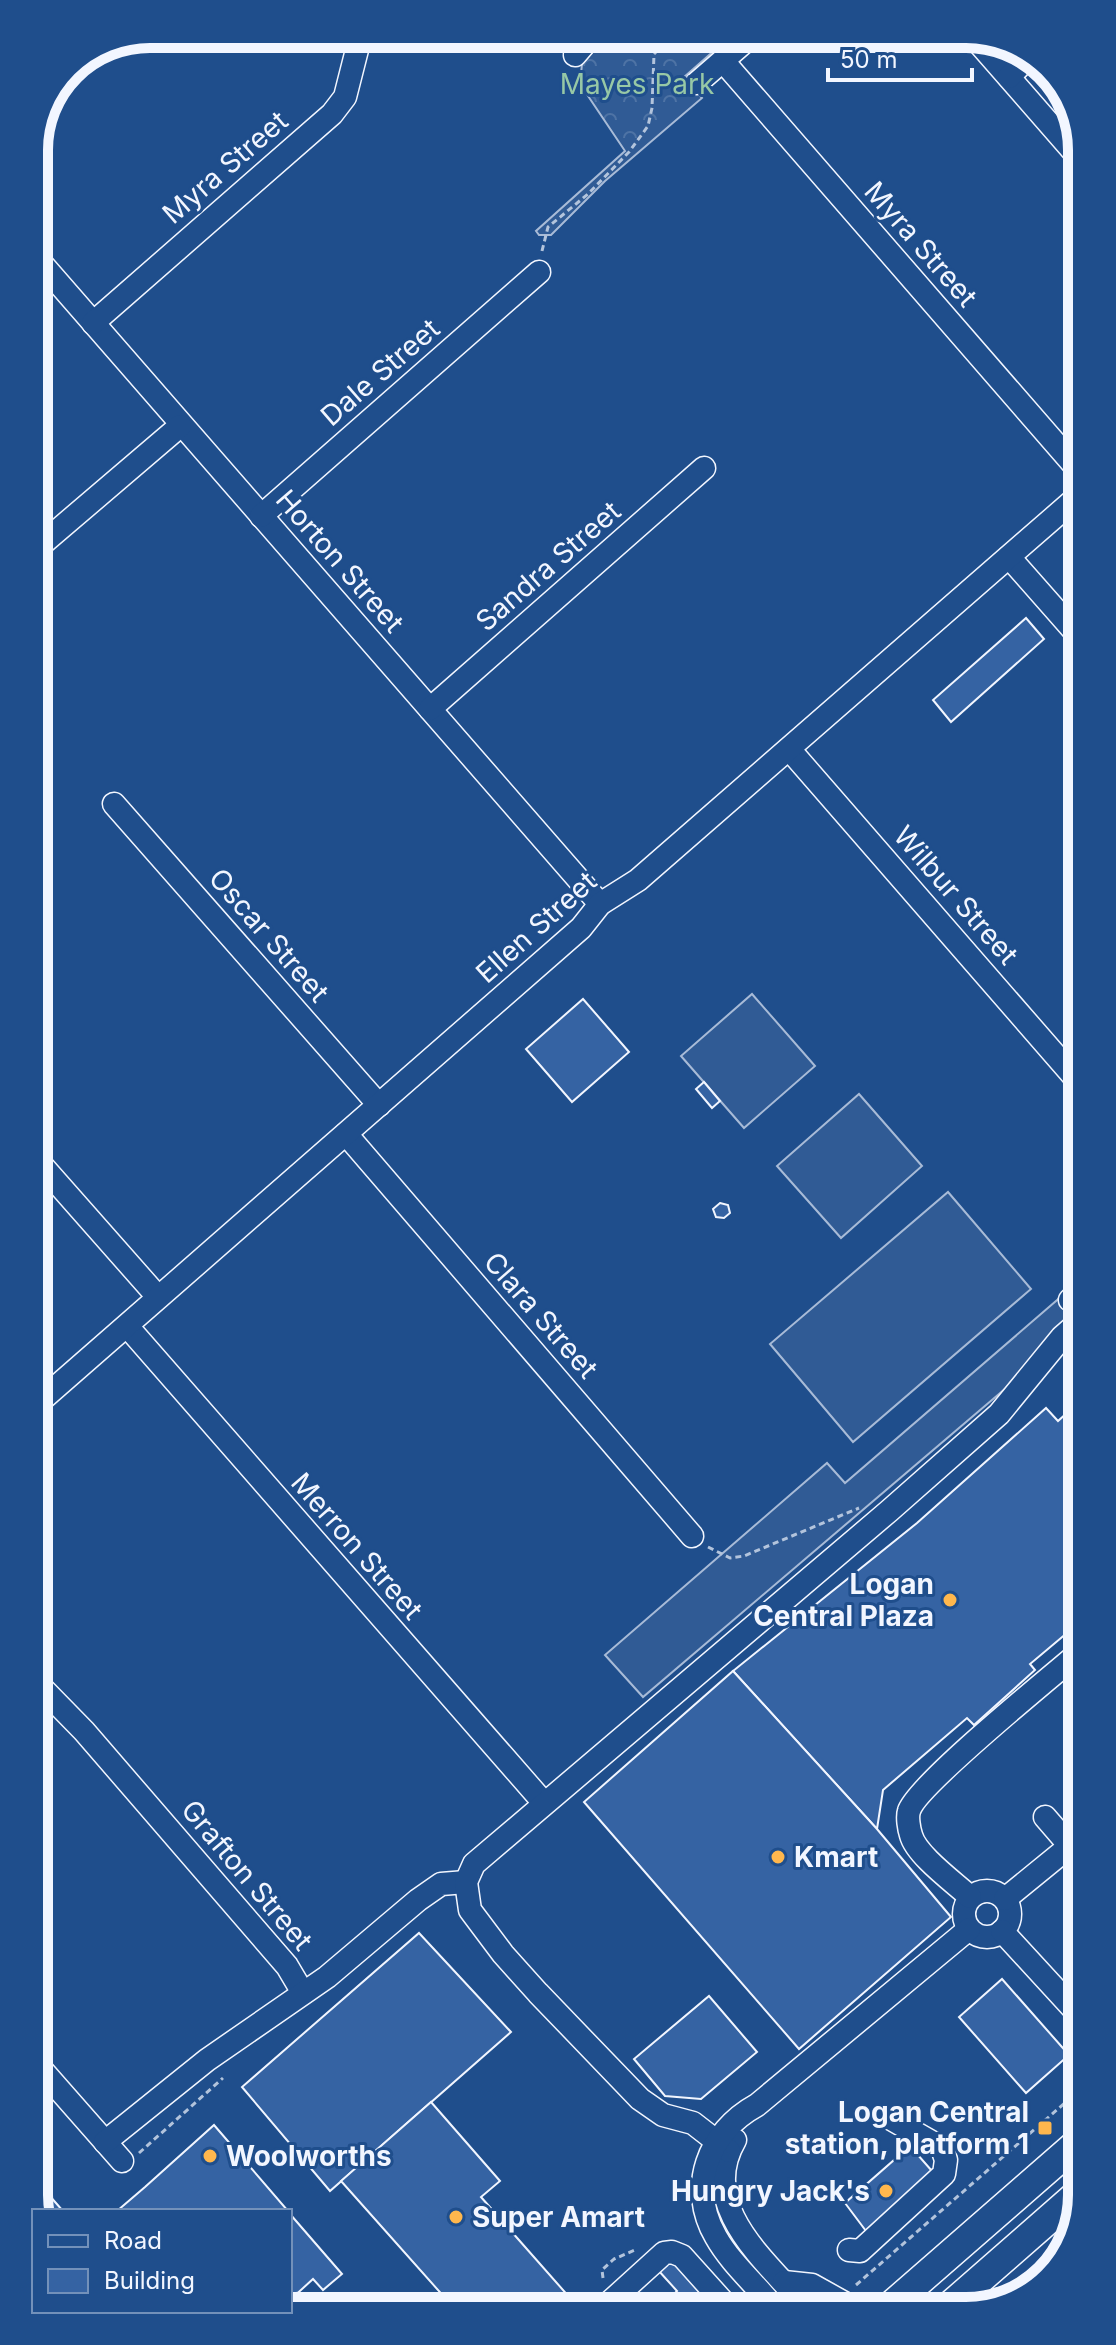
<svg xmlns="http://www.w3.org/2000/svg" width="1116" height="2345" viewBox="0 0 1116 2345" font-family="Inter,sans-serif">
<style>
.grass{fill:#305b95;stroke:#a8bbd7;stroke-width:2}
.forest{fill:url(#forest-crowns);stroke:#a8bbd7;stroke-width:2}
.building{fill:#3563a3;stroke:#f2f6ff;stroke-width:2}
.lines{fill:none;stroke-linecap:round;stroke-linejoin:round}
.minor-casing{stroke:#f2f6ff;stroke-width:25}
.major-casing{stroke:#f2f6ff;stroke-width:31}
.path{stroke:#b3c4dc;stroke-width:3;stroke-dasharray:6 4;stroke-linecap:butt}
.minor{stroke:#1f4e8c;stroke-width:22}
.major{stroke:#1f4e8c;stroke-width:28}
.poi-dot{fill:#ffb74d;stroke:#1f4e8c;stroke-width:3}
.labels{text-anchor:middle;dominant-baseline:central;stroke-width:6;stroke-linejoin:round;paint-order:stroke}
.park-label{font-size:28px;fill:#97c8a6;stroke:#1f4e8c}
.street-label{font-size:28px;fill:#f2f6ff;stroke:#1f4e8c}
.poi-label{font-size:28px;font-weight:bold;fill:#f2f6ff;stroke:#1f4e8c;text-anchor:end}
.rim{fill:none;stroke:#f2f6ff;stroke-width:10}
</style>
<defs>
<pattern id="forest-crowns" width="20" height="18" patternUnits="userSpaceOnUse" patternTransform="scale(2)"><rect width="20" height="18" fill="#305b95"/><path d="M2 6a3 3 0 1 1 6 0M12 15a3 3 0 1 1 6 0" fill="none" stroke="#4e73a5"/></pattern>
</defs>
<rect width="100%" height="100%" fill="#1f4e8c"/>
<!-- grass -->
<g class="grass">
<path d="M 752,994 L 815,1066 L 744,1128 L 681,1056 Z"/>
<path d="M 859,1094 L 922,1166 L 841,1238 L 777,1166 Z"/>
<path d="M 948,1192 L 1031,1289 L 853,1442 L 770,1344 Z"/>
<path d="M 1063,1295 L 1076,1309 L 1006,1388 L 643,1697 L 605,1655 L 827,1463 L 845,1483 Z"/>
</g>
<!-- forest -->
<path class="forest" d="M 608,34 L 733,34 L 684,77 L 702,98 L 605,181 L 551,235 L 539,235 L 536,231 L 625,151 L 580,84 L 582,64 Z"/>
<!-- building -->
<g class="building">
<path d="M 1026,618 L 1044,639 L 951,722 L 933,700 Z"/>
<path d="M 583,999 L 629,1052 L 572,1102 L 526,1049 Z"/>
<path d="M 704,1082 L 720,1101 L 712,1108 L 696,1089 Z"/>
<path d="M 720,1203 L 728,1205 L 730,1213 L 724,1218 L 716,1217 L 713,1209 Z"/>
<path d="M 1079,1402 L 1080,1622 L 1030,1664 L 1035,1670 L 974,1725 L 967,1718 L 883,1790 L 877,1829 L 733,1671 L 917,1523 L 1046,1408 L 1058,1421 Z"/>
<path d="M 733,1671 L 877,1829 L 951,1917 L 799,2049 L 584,1802 Z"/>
<path d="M 419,1933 L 511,2032 L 330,2191 L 242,2087 Z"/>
<path d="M 1002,1979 L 1069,2055 L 1026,2093 L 959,2017 Z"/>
<path d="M 709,1996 L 757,2052 L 701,2099 L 665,2096 L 634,2059 Z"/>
<path d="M 431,2102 L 500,2181 L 481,2197 L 578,2307 L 454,2308 L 341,2181 Z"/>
<path d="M 214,2125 L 288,2211 L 117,2211 L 145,2187 Z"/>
<path d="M 910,2146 L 932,2171 L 869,2235 L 845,2203 Z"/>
<path d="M 42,2187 L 63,2211 L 43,2211 Z"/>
<path d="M 290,2214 L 342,2274 L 323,2290 L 313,2279 L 290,2300 Z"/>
<path d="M 672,2258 L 718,2305 L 663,2306 L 677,2291 L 658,2270 Z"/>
<path d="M 297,2293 L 311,2309 L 290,2309 L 290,2300 Z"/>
</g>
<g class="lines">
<!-- minor casing -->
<g class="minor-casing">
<g id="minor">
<path d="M 971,34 L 1074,152"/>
<path d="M 575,55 L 593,34"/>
<path d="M 723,61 L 1075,466"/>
<path d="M 1009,77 L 1030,55"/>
<path d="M 697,83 L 750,37"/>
<path d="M 35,256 L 600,904"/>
<path d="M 93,323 L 332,114 L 345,97 L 361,34"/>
<path d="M 261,516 L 539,272"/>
<path d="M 36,549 L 180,426"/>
<path d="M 1009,557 L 1076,633"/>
<path d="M 430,709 L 704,468"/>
<path d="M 789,749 L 1077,1080"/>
<path d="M 114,804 L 379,1105"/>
<path d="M 346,1134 L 692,1536"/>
<path d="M 38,1161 L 158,1297"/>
<path d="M 1070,1300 L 1078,1292"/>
<path d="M 127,1326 L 544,1803"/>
<path d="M 39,1402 L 581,928 L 600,904 L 638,880 L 1075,499"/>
<path d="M 40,1686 L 84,1731 L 287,1966 L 303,1993"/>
<path d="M 1045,1817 L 1070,1846"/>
<circle cx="987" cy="1914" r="23"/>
<path d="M 970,1897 C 955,1883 916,1855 911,1835 C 909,1829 907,1817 909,1811 C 916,1786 1052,1676 1080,1652"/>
<path d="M 1005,1899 L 1070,1846 L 1081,1858"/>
<path d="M 1002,1931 L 1081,2017"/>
<path d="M 42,2070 L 122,2161"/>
<path d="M 735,2140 C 697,2205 764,2259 803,2304"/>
<path d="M 105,2142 L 207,2060 L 327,1977 L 418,1900 L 441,1884 L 466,1882"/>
<path d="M 729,2151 L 693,2123 L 663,2115 L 640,2099 L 538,1993 L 503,1954 L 470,1910 L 466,1882 L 474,1864 L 889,1511 L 999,1414 L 1062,1337 L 1078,1323"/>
<path d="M 849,2250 L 860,2251 L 944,2174 L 946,2160 L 942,2148 L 893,2120"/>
<path d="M 784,2282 L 812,2285 L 846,2304"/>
<path d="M 610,2302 L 664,2253 L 672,2252 L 682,2256 L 726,2305"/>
<path d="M 772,2305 C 754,2283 730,2262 716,2237 C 687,2187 708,2132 757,2105 L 969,1929"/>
</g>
</g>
<!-- major casing -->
<g class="major-casing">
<g id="major">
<path d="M 894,2303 L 1082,2139"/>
<path d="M 953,2303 L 1082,2190"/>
</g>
</g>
<!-- path -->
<g class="path">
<path d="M 653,34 L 654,54"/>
<path d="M 542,251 L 548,227 L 588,194 L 629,152 L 648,126 L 652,108 L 654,54 L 673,34"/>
<path d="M 708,1547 L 730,1558 L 744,1556 L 859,1508"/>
<path d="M 139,2153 L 223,2078"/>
<path d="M 603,2278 L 602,2270 L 614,2259 L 635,2250"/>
<path d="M 856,2285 L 1082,2088"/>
</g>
<!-- minor -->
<use href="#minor" class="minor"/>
<!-- major -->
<use href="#major" class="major"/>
</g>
<!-- markers -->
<g class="poi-dot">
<circle cx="950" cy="1600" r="8"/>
<circle cx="778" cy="1857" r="8"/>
<rect x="1037" y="2120" width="16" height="16" rx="4"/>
<circle cx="210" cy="2156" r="8"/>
<circle cx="886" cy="2191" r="8"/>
<circle cx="456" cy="2217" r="8"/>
</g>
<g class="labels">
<!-- park labels -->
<g class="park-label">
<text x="637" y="84">Mayes Park</text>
</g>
<!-- street labels -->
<g class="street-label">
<text transform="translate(225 167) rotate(-41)">Myra Street</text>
<text transform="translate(921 244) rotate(49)">Myra Street</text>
<text transform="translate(380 372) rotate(-41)">Dale Street</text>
<text transform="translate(340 561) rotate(49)">Horton Street</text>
<text transform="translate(548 566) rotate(-41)">Sandra Street</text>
<text transform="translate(956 895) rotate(49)">Wilbur Street</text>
<text transform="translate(536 927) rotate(-42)">Ellen Street</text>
<text transform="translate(269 935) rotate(49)">Oscar Street</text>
<text transform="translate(541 1315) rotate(49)">Clara Street</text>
<text transform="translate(357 1546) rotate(49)">Merron Street</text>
<text transform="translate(247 1875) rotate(50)">Grafton Street</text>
</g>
<!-- poi labels -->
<g class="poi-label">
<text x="934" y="1584">Logan<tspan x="934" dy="32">Central Plaza</tspan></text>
<text x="794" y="1857" text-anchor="start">Kmart</text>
<text x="1029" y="2112">Logan Central<tspan x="1029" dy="32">station, platform 1</tspan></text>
<text x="226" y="2156" text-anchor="start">Woolworths</text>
<text x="870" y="2191">Hungry Jack's</text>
<text x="472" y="2217" text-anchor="start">Super Amart</text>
</g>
</g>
<!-- crop -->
<path d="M0 0H1116V2345H0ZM150 48H966A102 102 0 0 1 1068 150V2195A102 102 0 0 1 966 2297H150A102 102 0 0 1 48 2195V150A102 102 0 0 1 150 48Z" fill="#1f4e8c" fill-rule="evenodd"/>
<path class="rim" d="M150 48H966A102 102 0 0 1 1068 150V2195A102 102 0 0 1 966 2297H150A102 102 0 0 1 48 2195V150A102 102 0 0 1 150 48Z"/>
<!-- legend -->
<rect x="32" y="2209" width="260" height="104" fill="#1f4e8c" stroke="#7391ba" stroke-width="2"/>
<rect x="48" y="2235" width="40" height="12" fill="#1f4e8c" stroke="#7391ba" stroke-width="2"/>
<text x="104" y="2249" font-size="24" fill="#f2f6ff">Road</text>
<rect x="48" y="2269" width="40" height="24" fill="#3563a3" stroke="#7391ba" stroke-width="2"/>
<text x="104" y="2289" font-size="24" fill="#f2f6ff">Building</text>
<!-- scale -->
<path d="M828 68v12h144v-12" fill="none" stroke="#f2f6ff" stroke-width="4"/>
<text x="840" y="68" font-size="24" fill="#f2f6ff" stroke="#1f4e8c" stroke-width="6" paint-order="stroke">50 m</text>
</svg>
